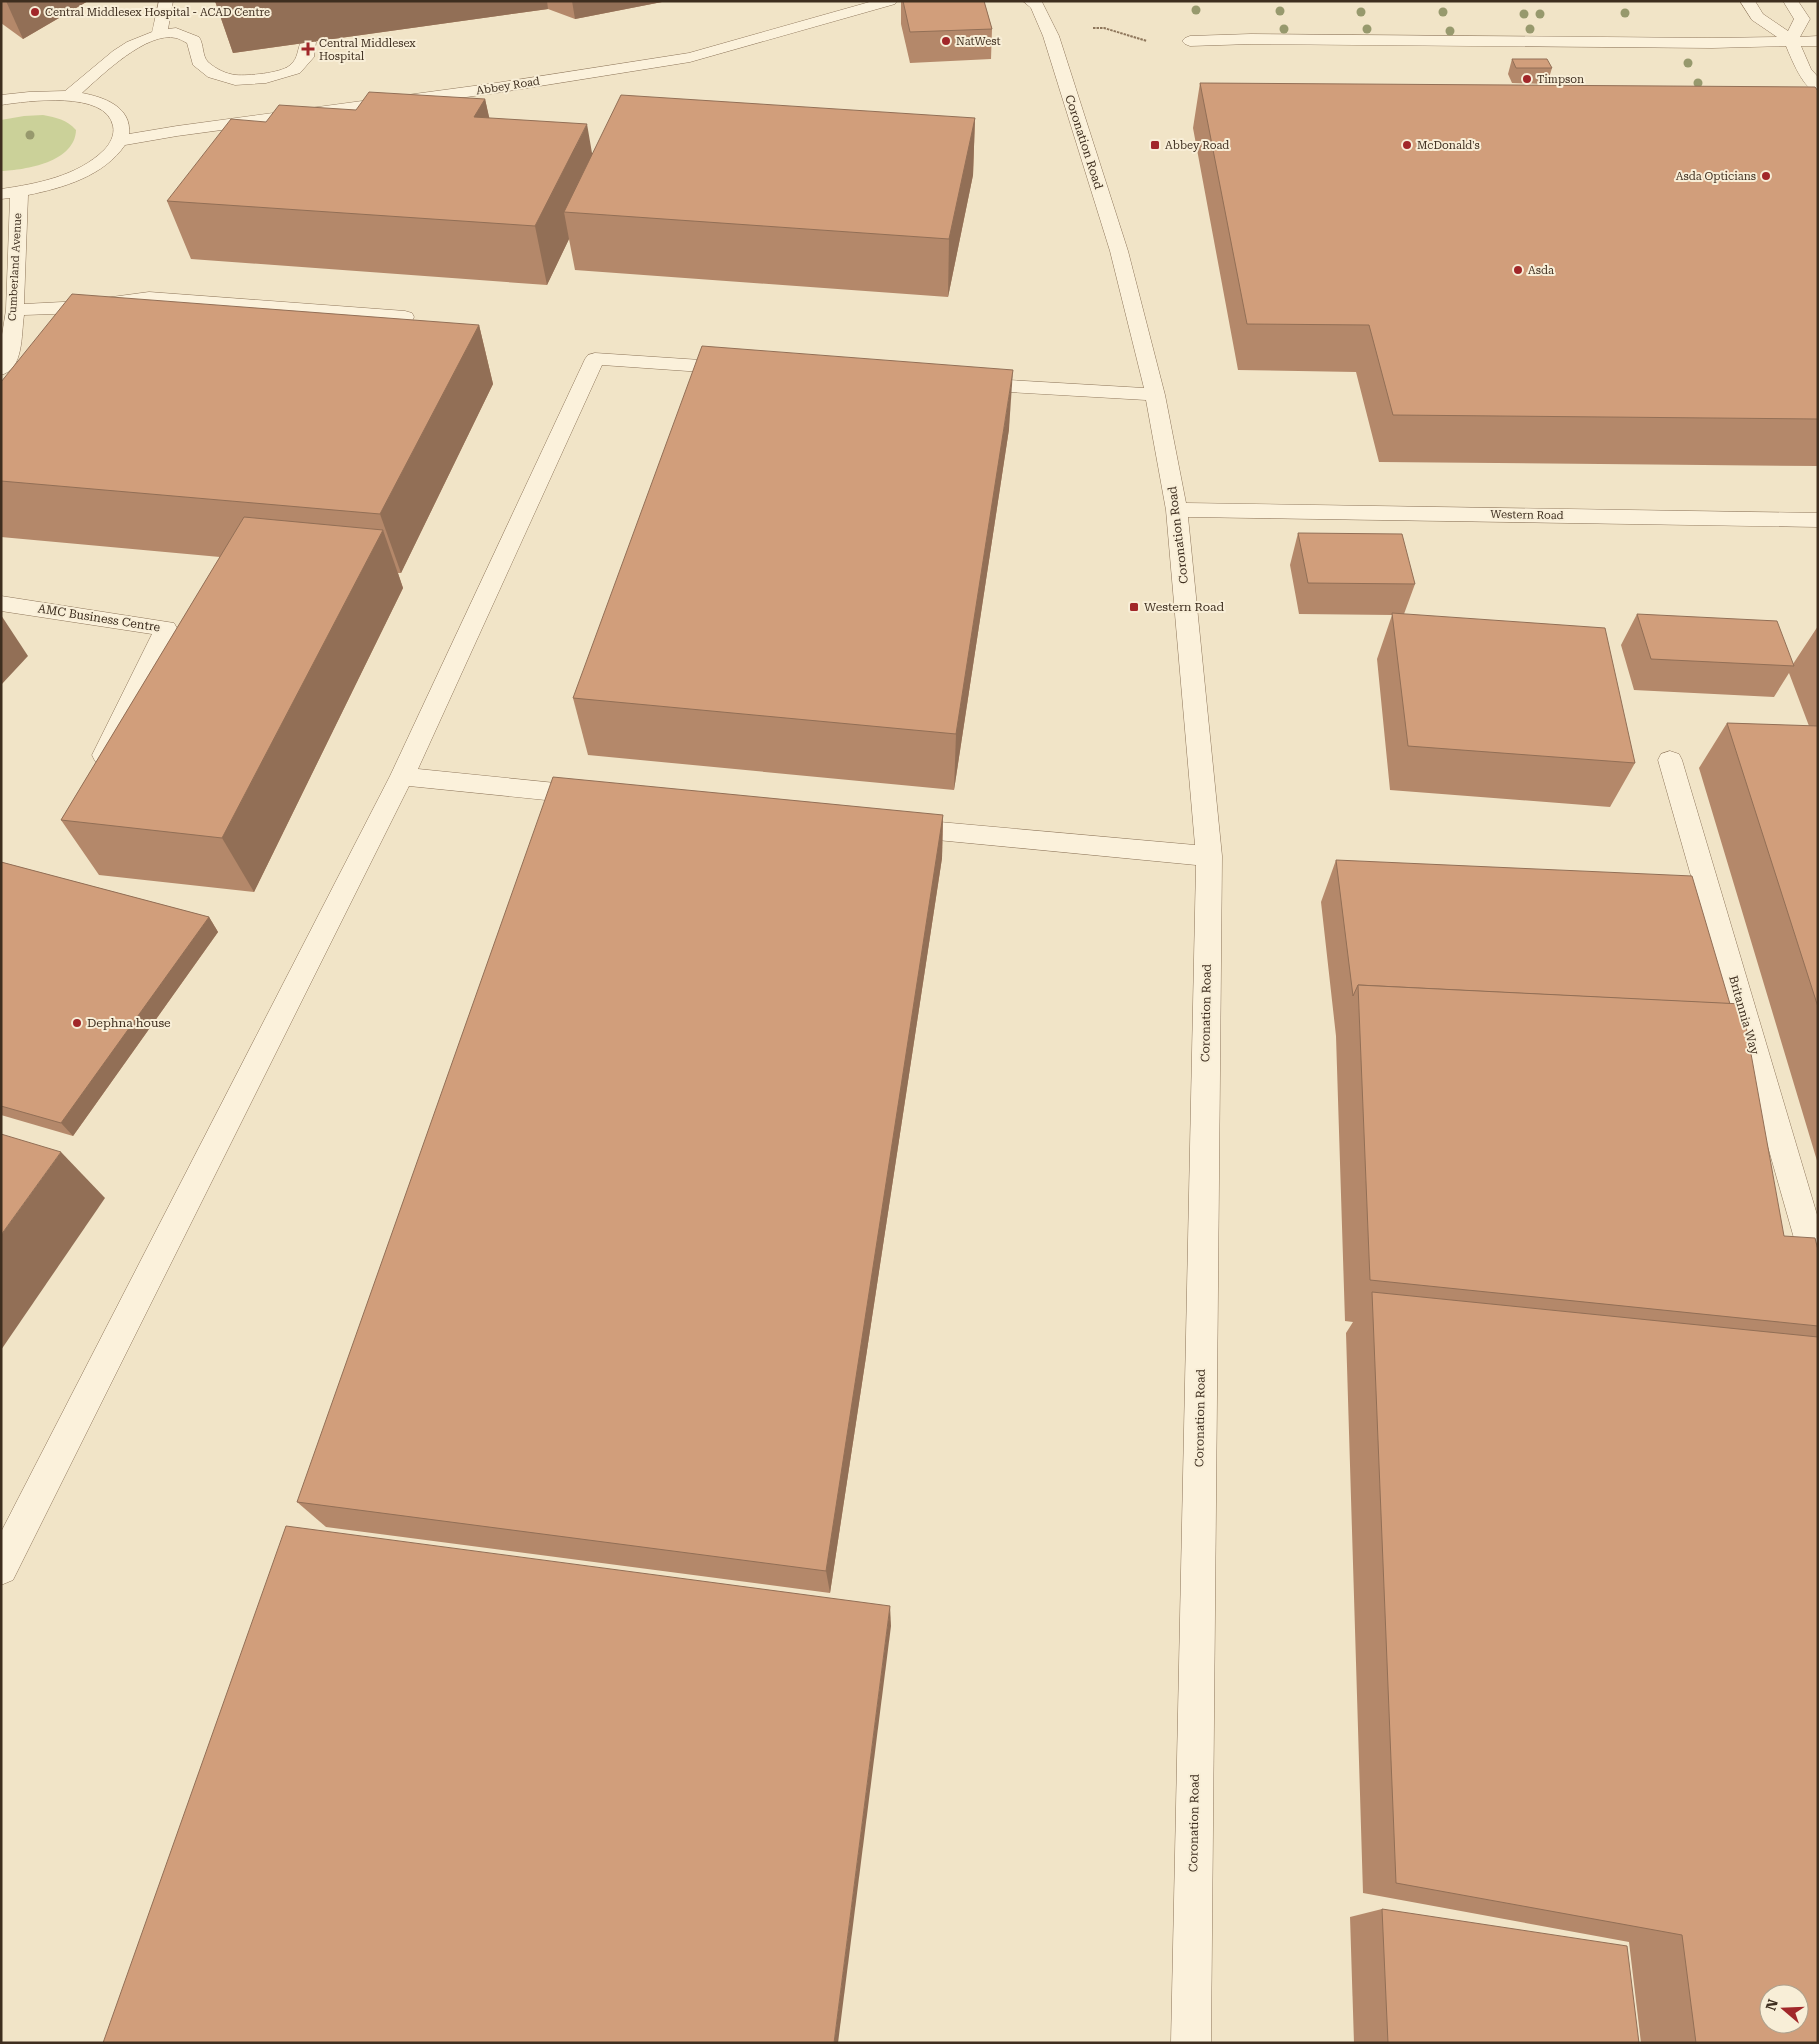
<svg xmlns="http://www.w3.org/2000/svg" width="1819" height="2044" viewBox="0 0 1819 2044" font-family="'Roboto Serif',serif">
<style>
.green{fill:#cbd199}
.lines{fill:none;stroke-linecap:round;stroke-linejoin:round}
.minor-casing{stroke:#8e765b;stroke-width:1}
.path{stroke:#8e765b;stroke-width:2;stroke-dasharray:2.5 1;stroke-linecap:butt}
.minor{fill:#fbf1db;fill-rule:evenodd}
.tree{fill:#97996d}
.wall{fill:#b4886a}
.shaded-wall{fill:#926f56}
.building{fill:#d19e7b;stroke:#926f56;fill-rule:evenodd}
.poi-dot{fill:#a12729;stroke:#f8eed7;stroke-width:2}
.labels{text-anchor:middle;dominant-baseline:central;stroke-width:4;stroke-linejoin:round;paint-order:stroke}
.far-poi-label{font-size:11px;fill:#3e2e1f;stroke:#f8eed7;text-anchor:start}
.far-street-label{font-size:11px;fill:#3e2e1f;stroke:#f8eed7}
.street-label{font-size:12px;fill:#3e2e1f;stroke:#f8eed7}
.poi-label{font-size:12px;fill:#3e2e1f;stroke:#f8eed7;text-anchor:start}
</style>
<rect width="100%" height="100%" fill="#f1e4c7"/>
<!-- green -->
<path class="green" d="M 43,115 C 57,118 66,119 76,130 C 75,162 26,170 1,171 L 1,120 L 24,116 Z"/>
<g class="lines">
<!-- minor casing -->
<g class="minor-casing">
<g id="minor">
<path d="M 159,1 L 173,1 L 168,29 L 176,28 L 199,37 C 204,44 202,56 208,62 C 216,69 226,74 236,75 C 248,76 280,73 289,66 C 300,58 296,48 303,39 L 313,39 L 316,42 L 314,57 L 300,73 L 266,83 L 235,85 L 208,77 L 193,65 L 187,43 C 183,41 180,39 176,38 C 147,31 102,75 82,93 C 104,97 132,107 129,134 L 177,126 L 496,83 L 689,53 L 873,1 L 897,1 L 895,4 L 690,62 L 496,93 L 177,136 L 125,145 C 104,176 63,188 28,195 L 24,304 L 82,301 L 149,292 L 405,311 L 412,313 L 414,317 L 412,321 L 405,323 L 149,304 L 82,313 L 24,315 C 21,335 24,369 1,375 L 1,341 L 6,310 L 10,198 L 1,199 L 1,189 C 36,184 78,176 104,150 C 110,144 115,135 113,126 C 106,90 27,101 1,105 L 1,95 L 29,92 L 65,91 L 113,51 L 127,42 L 152,32 Z"/>
<path d="M 1023,1 L 1042,2 L 1059,36 L 1128,251 L 1165,395 L 1186,503 L 1818,513 L 1818,527 L 1188,517 L 1222,856 L 1211,2043 L 1171,2043 L 1196,865 L 906,837 L 897,835 L 893,828 L 897,821 L 906,819 L 1195,845 L 1166,510 L 1146,400 L 974,390 L 967,388 L 964,384 L 967,380 L 974,378 L 1144,388 L 1110,251 L 1043,36 L 1031,8 Z"/>
<path d="M 1740,1 L 1755,1 L 1763,14 L 1788,31 L 1794,19 L 1783,1 L 1798,1 L 1810,19 L 1800,37 L 1818,36 L 1818,46 L 1801,46 L 1811,69 L 1818,77 L 1818,93 C 1803,89 1792,60 1786,46 L 1712,48 L 1251,44 L 1190,46 L 1185,44 L 1182,41 L 1185,38 L 1190,36 L 1251,34 L 1712,38 L 1777,37 L 1752,20 Z"/>
<path d="M 595,353 L 731,362 L 738,364 L 741,368 L 738,372 L 731,374 L 602,365 L 418,769 L 585,786 L 594,789 L 597,795 L 594,801 L 585,804 L 409,786 L 13,1580 L 1,1585 L 1,1532 L 390,776 L 585,359 L 588,355 Z"/>
<path d="M 1,596 L 174,623 L 177,628 L 113,761 L 104,764 L 95,761 L 92,755 L 152,634 L 1,611 Z"/>
<path d="M 1670,751 L 1679,754 L 1682,760 L 1818,1218 L 1818,1284 L 1807,1280 L 1803,1270 L 1658,760 L 1661,754 Z"/>
</g>
</g>
<!-- path -->
<path class="path" d="M 1093,28 L 1104,28 L 1147,41"/>
<!-- minor -->
<use href="#minor" class="minor"/>
</g>
<!-- trees -->
<g class="tree">
<circle cx="1196" cy="10" r="4.5"/>
<circle cx="1280" cy="11" r="4.5"/>
<circle cx="1361" cy="12" r="4.5"/>
<circle cx="1443" cy="12" r="4.5"/>
<circle cx="1625" cy="13" r="4.5"/>
<circle cx="1524" cy="14" r="4.5"/>
<circle cx="1540" cy="14" r="4.5"/>
<circle cx="1284" cy="29" r="4.5"/>
<circle cx="1367" cy="29" r="4.5"/>
<circle cx="1530" cy="29" r="4.5"/>
<circle cx="1450" cy="31" r="4.5"/>
<circle cx="1688" cy="63" r="4.5"/>
<circle cx="1698" cy="83" r="4.5"/>
<circle cx="30" cy="135" r="4.5"/>
</g>
<!-- wall -->
<g class="wall">
<path d="M 1,1 L 88,1 L 23,39 L 1,23 Z"/>
<path d="M 215,1 L 667,1 L 575,19 L 548,9 L 233,53 Z"/>
<path d="M 901,1 L 984,1 L 992,29 L 991,59 L 910,63 L 901,24 Z"/>
<path d="M 1512,59 L 1552,68 L 1547,84 L 1512,83 L 1508,74 Z"/>
<path d="M 1200,83 L 1818,91 L 1818,466 L 1379,462 L 1356,372 L 1238,370 L 1193,128 Z"/>
<path d="M 485,99 L 489,118 L 592,155 L 975,118 L 973,175 L 948,297 L 575,270 L 569,239 L 547,285 L 191,259 L 167,201 L 266,122 L 356,110 Z"/>
<path d="M 479,325 L 493,384 L 401,573 L 398,573 L 403,588 L 254,892 L 99,875 L 61,820 L 220,557 L 1,537 L 1,382 Z"/>
<path d="M 1009,429 L 954,790 L 588,755 L 573,698 Z"/>
<path d="M 1298,533 L 1415,584 L 1404,614 L 1635,763 L 1610,807 L 1390,790 L 1377,659 L 1392,615 L 1299,614 L 1290,565 Z"/>
<path d="M 1637,614 L 1793,664 L 1818,626 L 1818,1164 L 1699,768 L 1727,723 L 1809,726 L 1789,673 L 1774,697 L 1634,690 L 1621,645 Z"/>
<path d="M 943,815 L 942,858 L 830,1593 L 326,1527 L 297,1502 Z"/>
<path d="M 1336,860 L 1784,1236 L 1818,1250 L 1818,2043 L 1641,2043 L 1629,1942 L 1363,1893 L 1346,1333 L 1353,1322 L 1345,1321 L 1336,1036 L 1321,902 Z"/>
<path d="M 1,862 L 209,917 L 218,932 L 73,1136 L 1,1115 Z"/>
<path d="M 1382,1909 L 1639,2043 L 1354,2043 L 1350,1917 Z"/>
</g>
<!-- shaded-wall -->
<g class="shaded-wall">
<path d="M 6,1 L 88,1 L 23,39 Z"/>
<path d="M 215,1 L 547,1 L 548,9 L 233,53 Z"/>
<path d="M 572,1 L 667,1 L 575,19 Z"/>
<path d="M 485,99 L 498,156 L 474,117 Z"/>
<path d="M 975,118 L 973,175 L 948,297 L 949,239 Z"/>
<path d="M 587,124 L 597,182 L 564,212 L 569,239 L 547,285 L 535,226 Z"/>
<path d="M 479,325 L 493,384 L 401,573 L 380,514 Z"/>
<path d="M 1013,370 L 1009,429 L 954,790 L 956,734 Z"/>
<path d="M 383,530 L 403,588 L 254,892 L 222,838 Z"/>
<path d="M 1,615 L 28,656 L 1,685 Z"/>
<path d="M 943,815 L 942,858 L 830,1593 L 826,1571 Z"/>
<path d="M 209,917 L 218,932 L 73,1136 L 61,1123 Z"/>
<path d="M 61,1152 L 105,1198 L 1,1350 L 1,1235 Z"/>
<path d="M 890,1606 L 891,1626 L 838,2043 L 834,2043 Z"/>
</g>
<!-- building -->
<g class="building">
<path d="M 903,1 L 984,1 L 992,29 L 910,32 Z"/>
<path d="M 1512,59 L 1547,59 L 1552,68 L 1516,68 Z"/>
<path d="M 1200,83 L 1815,87 L 1818,91 L 1818,419 L 1393,415 L 1369,325 L 1247,324 Z"/>
<path d="M 369,92 L 485,99 L 474,117 L 587,124 L 535,226 L 167,201 L 231,119 L 266,122 L 279,105 L 356,110 Z"/>
<path d="M 621,95 L 975,118 L 949,239 L 564,212 Z"/>
<path d="M 72,294 L 479,325 L 380,514 L 1,481 L 1,382 Z"/>
<path d="M 702,346 L 1013,370 L 956,734 L 573,698 Z"/>
<path d="M 244,517 L 383,530 L 222,838 L 61,820 Z"/>
<path d="M 1298,533 L 1402,534 L 1415,584 L 1308,583 Z"/>
<path d="M 1392,613 L 1605,628 L 1635,763 L 1408,746 Z"/>
<path d="M 1637,614 L 1777,621 L 1794,666 L 1651,659 Z"/>
<path d="M 1727,723 L 1818,726 L 1818,1007 Z"/>
<path d="M 553,777 L 943,815 L 826,1571 L 297,1502 Z"/>
<path d="M 1336,860 L 1692,876 L 1730,1004 L 1358,985 L 1353,996 Z"/>
<path d="M 1,862 L 209,917 L 61,1123 L 1,1106 Z"/>
<path d="M 1358,985 L 1742,1004 L 1784,1236 L 1815,1238 L 1818,1250 L 1818,1326 L 1370,1280 Z"/>
<path d="M 1,1134 L 61,1152 L 1,1235 Z"/>
<path d="M 1372,1292 L 1818,1337 L 1818,2043 L 1696,2043 L 1682,1935 L 1396,1883 ZM 1769,1994 L 1799,1994 L 1799,2024 L 1769,2024 Z"/>
<path d="M 286,1526 L 890,1606 L 834,2043 L 103,2043 Z"/>
<path d="M 1382,1909 L 1627,1946 L 1639,2043 L 1388,2043 Z"/>
</g>
<!-- markers -->
<g class="poi-dot">
<circle cx="35" cy="12" r="5"/>
<circle cx="946" cy="41" r="5"/>
<path d="M305.5 41.5h5v5h5v5h-5v5h-5v-5h-5v-5h5z"/>
<circle cx="1527" cy="79" r="5"/>
<rect x="1150" y="140" width="10" height="10" rx="2.5"/>
<circle cx="1407" cy="145" r="5"/>
<circle cx="1766" cy="176" r="5"/>
<circle cx="1518" cy="270" r="5"/>
<rect x="1129" y="602" width="10" height="10" rx="2.5"/>
<circle cx="77" cy="1023" r="5"/>
</g>
<g class="labels">
<!-- far-poi labels -->
<g class="far-poi-label">
<text x="45" y="12">Central Middlesex Hospital - ACAD Centre</text>
<text x="956" y="41">NatWest</text>
<text x="319" y="43">Central Middlesex<tspan x="319" dy="13">Hospital</tspan></text>
<text x="1537" y="79">Timpson</text>
<text x="1165" y="145">Abbey Road</text>
<text x="1417" y="145">McDonald's</text>
<text x="1756" y="176" text-anchor="end">Asda Opticians</text>
<text x="1528" y="270">Asda</text>
</g>
<!-- far-street labels -->
<g class="far-street-label">
<text transform="translate(508 86) rotate(-9)">Abbey Road</text>
<text transform="translate(15 267) rotate(-87)">Cumberland Avenue</text>
<text transform="translate(1527 515) rotate(1)">Western Road</text>
</g>
<!-- street labels -->
<g class="street-label">
<text transform="translate(1084 142) rotate(72)">Coronation Road</text>
<text transform="translate(1178 535) rotate(-97)">Coronation Road</text>
<text transform="translate(99 618) rotate(9)">AMC Business Centre</text>
<text transform="translate(1206 1013) rotate(-89)">Coronation Road</text>
<text transform="translate(1744 1015) rotate(74)">Britannia Way</text>
<text transform="translate(1200 1418) rotate(-89)">Coronation Road</text>
<text transform="translate(1194 1823) rotate(-89)">Coronation Road</text>
</g>
<!-- poi labels -->
<g class="poi-label">
<text x="1144" y="607">Western Road</text>
<text x="87" y="1023">Dephna house</text>
</g>
</g>
<!-- border -->
<rect width="1819" height="2044" fill="none" stroke="#3e2e1f" stroke-width="5"/>
<!-- north arrow -->
<g transform="translate(1784 2009) rotate(289)"><circle r="24" fill="#f8eed7" stroke="#aea18d"/>
<path d="M0-4L9 19L0 12L-9 19Z" fill="#a12729"/>
<text y="-8" font-size="14" font-weight="bold" text-anchor="middle" fill="#3e2e1f">N</text>
</g>
</svg>
